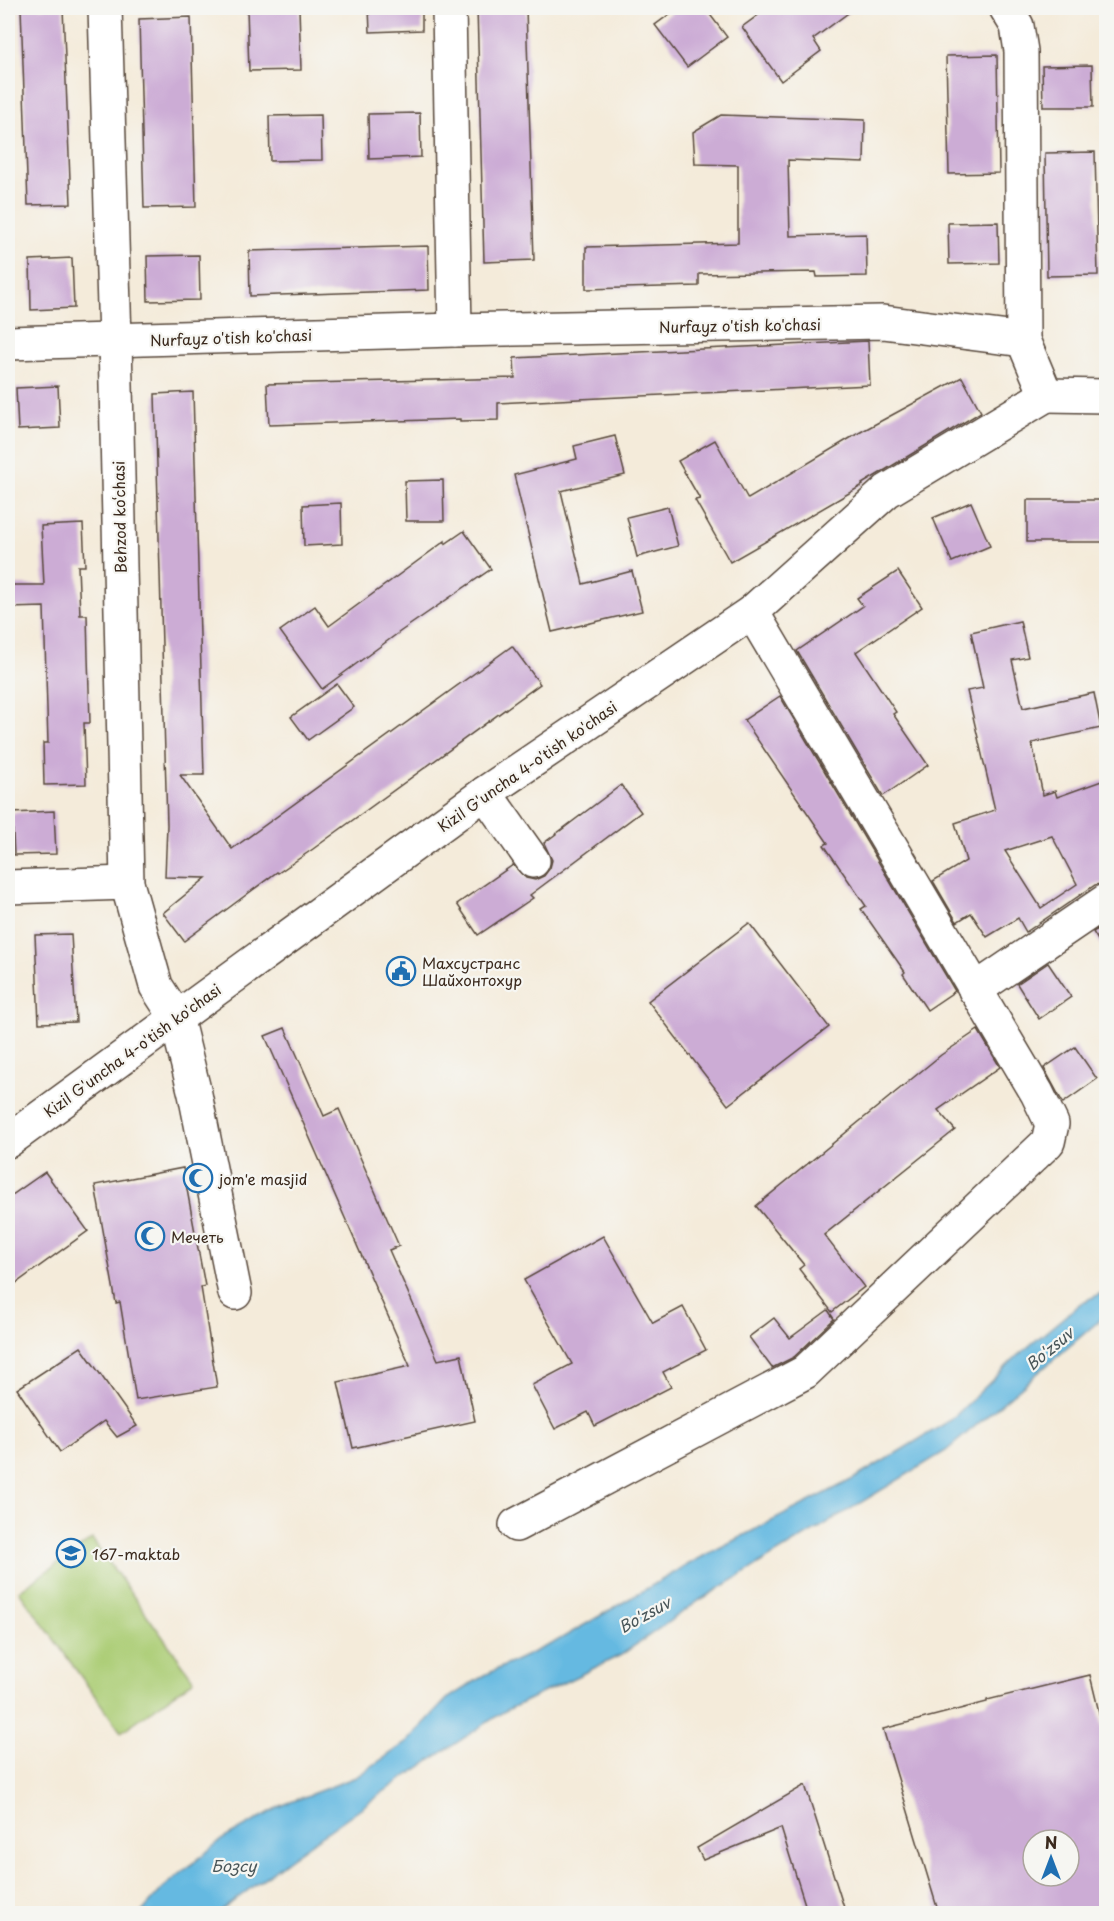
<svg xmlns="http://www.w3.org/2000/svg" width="1114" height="1921" viewBox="0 0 1114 1921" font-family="'Playpen Sans',sans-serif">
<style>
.green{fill:#accd76;stroke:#747c4a;stroke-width:1.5}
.water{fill:#65b9e1;stroke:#507280;stroke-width:1.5}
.building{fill:#ccacd5;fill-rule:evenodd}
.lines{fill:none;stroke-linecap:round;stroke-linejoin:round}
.minor-casing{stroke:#57473a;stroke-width:36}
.minor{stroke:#fff;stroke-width:33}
.labels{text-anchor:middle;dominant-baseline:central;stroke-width:4.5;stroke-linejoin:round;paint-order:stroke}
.street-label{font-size:15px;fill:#3b2a1e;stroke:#f6f6f2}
.poi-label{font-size:15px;fill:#3b2a1e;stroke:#f6f6f2;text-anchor:start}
.water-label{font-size:16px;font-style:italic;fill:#485558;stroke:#f6f6f2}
</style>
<rect width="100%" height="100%" fill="#f6f6f2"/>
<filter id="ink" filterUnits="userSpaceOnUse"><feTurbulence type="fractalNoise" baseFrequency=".0167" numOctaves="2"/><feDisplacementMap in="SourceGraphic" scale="12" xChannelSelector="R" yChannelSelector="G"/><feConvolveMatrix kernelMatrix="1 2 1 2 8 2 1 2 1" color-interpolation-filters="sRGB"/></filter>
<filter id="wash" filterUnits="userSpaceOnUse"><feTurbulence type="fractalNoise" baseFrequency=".008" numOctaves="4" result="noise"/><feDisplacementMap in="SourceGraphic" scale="24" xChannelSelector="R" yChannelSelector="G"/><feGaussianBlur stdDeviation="1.35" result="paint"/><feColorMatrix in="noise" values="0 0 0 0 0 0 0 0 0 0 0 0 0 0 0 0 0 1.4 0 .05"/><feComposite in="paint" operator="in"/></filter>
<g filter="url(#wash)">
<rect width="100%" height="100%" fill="#f4ebda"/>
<!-- green -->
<path class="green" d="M 92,1539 L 194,1680 L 121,1732 L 19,1591 Z"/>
<!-- water -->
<path class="water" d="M 1106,1291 L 1106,1315 L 946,1451 L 700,1600 L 621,1655 L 503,1712 L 389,1788 L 289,1859 L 218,1913 L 141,1913 L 163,1888 L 221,1840 L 283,1805 L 356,1777 L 407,1742 L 447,1699 L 485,1675 L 555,1642 L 696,1560 L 855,1478 L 951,1420 L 1017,1356 L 1081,1303 Z"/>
<g id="blocks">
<!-- building -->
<g class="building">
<path d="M 21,8 L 63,8 L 71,204 L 28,205 Z"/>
<path d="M 247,8 L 299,8 L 301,70 L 249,71 Z"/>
<path d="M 369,8 L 422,8 L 422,30 L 370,32 Z"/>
<path d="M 477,8 L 526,8 L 534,260 L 484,262 Z"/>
<path d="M 678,8 L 705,8 L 727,37 L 687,67 L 655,25 Z"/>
<path d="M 768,8 L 855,8 L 813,39 L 821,51 L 781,81 L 742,27 Z"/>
<path d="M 191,17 L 196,207 L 144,208 L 139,19 Z"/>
<path d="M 997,55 L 999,173 L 949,174 L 946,56 Z"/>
<path d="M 1092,65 L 1093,107 L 1043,107 L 1042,66 Z"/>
<path d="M 420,113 L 421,157 L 369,159 L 368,114 Z"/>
<path d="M 321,115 L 322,160 L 270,161 L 269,116 Z"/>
<path d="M 721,115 L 865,120 L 864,163 L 788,160 L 790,236 L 866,234 L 867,276 L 817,277 L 816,272 L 699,274 L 699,286 L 586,289 L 586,247 L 738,243 L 738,165 L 695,164 L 693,132 Z"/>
<path d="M 1095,152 L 1098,275 L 1047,276 L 1045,153 Z"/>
<path d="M 998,222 L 999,263 L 949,264 L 948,223 Z"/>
<path d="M 428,246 L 429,290 L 250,296 L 249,251 Z"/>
<path d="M 199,255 L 200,300 L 148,301 L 147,256 Z"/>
<path d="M 72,258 L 74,308 L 31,310 L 30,260 Z"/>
<path d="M 868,341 L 870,385 L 498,403 L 498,420 L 460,421 L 460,419 L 269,425 L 267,384 L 515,378 L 514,358 Z"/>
<path d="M 962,377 L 981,412 L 862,484 L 863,485 L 730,562 L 695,500 L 700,499 L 678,461 L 715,440 L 748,499 L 857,434 Z"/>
<path d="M 58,386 L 60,428 L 18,430 L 16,388 Z"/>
<path d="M 193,392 L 204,775 L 180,775 L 232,849 L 512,646 L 540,684 L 313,849 L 278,873 L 277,872 L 184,941 L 163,913 L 206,878 L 165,877 L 167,825 L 155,394 Z"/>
<path d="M 615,436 L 625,475 L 561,491 L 583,584 L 632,571 L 642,611 L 552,632 L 514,475 L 577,459 L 574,446 Z"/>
<path d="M 443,480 L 444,521 L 406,521 L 405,481 Z"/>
<rect x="1027" y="500" width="80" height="42"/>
<path d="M 971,502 L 990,546 L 952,562 L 933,518 Z"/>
<path d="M 341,503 L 342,544 L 304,546 L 303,505 Z"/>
<path d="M 668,507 L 678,546 L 637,557 L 627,517 Z"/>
<path d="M 83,524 L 85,566 L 78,566 L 80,615 L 87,615 L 88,657 L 90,723 L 84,723 L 86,784 L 44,785 L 43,743 L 48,743 L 44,607 L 8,608 L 8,585 L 44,585 L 41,526 Z"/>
<path d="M 464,531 L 491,569 L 401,631 L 322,689 L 280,631 L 315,606 L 329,626 L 445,541 L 445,544 Z"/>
<path d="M 898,571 L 922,607 L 856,652 L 896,712 L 893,714 L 928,765 L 883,796 L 797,651 L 863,606 L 857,598 Z"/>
<path d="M 1020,621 L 1028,657 L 1012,660 L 1023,708 L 1094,693 L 1101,728 L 1032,743 L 1043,795 L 1055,791 L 1057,797 L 1107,779 L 1107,883 L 1095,885 L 1026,932 L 1018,918 L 987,937 L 971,913 L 957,922 L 933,881 L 966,861 L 955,823 L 995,810 L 967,691 L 983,688 L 971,632 ZM 1052,836 L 1077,884 L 1041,908 L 1005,851 Z"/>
<path d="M 337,684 L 354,707 L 308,740 L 291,717 Z"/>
<path d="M 780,696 L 955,991 L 927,1010 L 903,974 L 905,972 L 861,909 L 866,906 L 824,845 L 828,843 L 744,720 Z"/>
<path d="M 621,785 L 641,812 L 530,895 L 533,898 L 478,935 L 457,904 L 513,865 L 526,878 L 535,880 L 544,876 L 550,868 L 552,860 L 544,843 Z"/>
<path d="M 54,811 L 56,854 L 14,855 L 12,813 Z"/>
<path d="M 749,923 L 829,1027 L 728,1105 L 648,1001 Z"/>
<path d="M 1107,923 L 1107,955 L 1093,932 Z"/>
<path d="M 71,934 L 76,1022 L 39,1023 L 35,935 Z"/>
<path d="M 1048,963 L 1071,997 L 1039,1019 L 1017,984 Z"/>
<path d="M 285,1028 L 324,1116 L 339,1109 L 399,1246 L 389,1250 L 438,1360 L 461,1355 L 475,1421 L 353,1448 L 338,1382 L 410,1366 L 265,1036 Z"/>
<path d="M 978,1030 L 1000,1067 L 938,1110 L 955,1130 L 824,1235 L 864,1287 L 832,1312 L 799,1269 L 804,1265 L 756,1206 L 941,1055 Z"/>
<path d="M 1075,1047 L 1097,1079 L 1063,1103 L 1044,1068 Z"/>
<path d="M 183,1168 L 205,1286 L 201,1287 L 217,1387 L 136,1400 L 120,1302 L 116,1303 L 95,1185 Z"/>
<path d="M 45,1172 L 88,1231 L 8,1289 L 8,1198 Z"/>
<path d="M 603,1236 L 653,1323 L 683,1307 L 706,1350 L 663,1372 L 671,1387 L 595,1426 L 588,1412 L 555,1429 L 532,1385 L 572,1364 L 524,1280 Z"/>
<path d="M 828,1310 L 834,1319 L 794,1357 L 772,1368 L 749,1337 L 774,1318 L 790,1338 Z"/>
<path d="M 81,1347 L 137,1426 L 117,1437 L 104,1421 L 60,1452 L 17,1389 Z"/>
<path d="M 1090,1675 L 1107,1745 L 1107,1914 L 939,1914 L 883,1729 L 987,1702 L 987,1700 ZM 1033,1840 L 1069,1840 L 1069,1876 L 1033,1876 Z"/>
<path d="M 805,1785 L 846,1914 L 808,1914 L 781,1828 L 703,1860 L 697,1848 Z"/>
</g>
</g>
</g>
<g filter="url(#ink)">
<use href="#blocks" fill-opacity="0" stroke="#57473a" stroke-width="1.5"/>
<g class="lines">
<!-- minor casing -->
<g class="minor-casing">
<g id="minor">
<path d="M 105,8 L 115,340 L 127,883 L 156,986 L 176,1017 L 195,1094 L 235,1293"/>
<path d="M 449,8 L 455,330"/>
<path d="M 1006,8 L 1017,26 L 1021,51 L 1023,340 L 1046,395"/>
<path d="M 8,343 L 455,330 L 883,322 L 1023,340"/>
<path d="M 1046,395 L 1106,396"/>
<path d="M 485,793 L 533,861"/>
<path d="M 8,887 L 127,883"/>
<path d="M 975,990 L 1106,901"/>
<path d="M 8,1141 L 485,793 L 752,612 L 887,491 L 1046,395"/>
<path d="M 516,1525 L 805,1372 L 1048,1142 L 1052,1124 L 1037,1093 L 752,612"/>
</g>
</g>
<!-- minor -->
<use href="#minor" class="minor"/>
</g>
</g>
<!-- icons -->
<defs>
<g id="civic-ring" transform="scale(1.5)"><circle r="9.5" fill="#f6f6f2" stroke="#1f6fb2" stroke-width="1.5"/><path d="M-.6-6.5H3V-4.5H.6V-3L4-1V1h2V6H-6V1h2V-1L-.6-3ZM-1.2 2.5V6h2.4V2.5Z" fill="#1f6fb2"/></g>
<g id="mosque-ring" transform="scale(1.5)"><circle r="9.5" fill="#f6f6f2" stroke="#1f6fb2" stroke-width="1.5"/><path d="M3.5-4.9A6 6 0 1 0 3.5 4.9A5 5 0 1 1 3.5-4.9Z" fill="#1f6fb2"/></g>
<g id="school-ring" transform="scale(1.5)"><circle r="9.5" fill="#f6f6f2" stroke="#1f6fb2" stroke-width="1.5"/><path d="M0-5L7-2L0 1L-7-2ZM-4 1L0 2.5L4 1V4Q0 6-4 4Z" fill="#1f6fb2"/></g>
</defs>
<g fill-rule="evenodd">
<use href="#civic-ring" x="401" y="971"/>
<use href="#mosque-ring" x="198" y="1178"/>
<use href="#mosque-ring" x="150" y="1236"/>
<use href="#school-ring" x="71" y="1553"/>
</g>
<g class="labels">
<!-- street labels -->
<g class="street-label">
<text transform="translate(740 325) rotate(-1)">Nurfayz o'tish ko'chasi</text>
<text transform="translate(231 337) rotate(-2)">Nurfayz o'tish ko'chasi</text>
<text transform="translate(119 517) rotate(-91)">Behzod ko‘chasi</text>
<text transform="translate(527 766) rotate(-35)">Kizil G'uncha 4-o'tish ko'chasi</text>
<text transform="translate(132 1050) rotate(-36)">Kizil G'uncha 4-o'tish ko'chasi</text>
</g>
<!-- poi labels -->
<g class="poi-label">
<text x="422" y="962">Махсустранс<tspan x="422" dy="17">Шайхонтохур</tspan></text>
<text x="219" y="1178">jom'e masjid</text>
<text x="171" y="1236">Мечеть</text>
<text x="92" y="1553">167-maktab</text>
</g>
<!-- water labels -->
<g class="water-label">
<text transform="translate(1049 1348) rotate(-40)">Bo'zsuv</text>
<text transform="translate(644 1614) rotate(-29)">Bo'zsuv</text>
<text x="234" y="1865">Бозсу</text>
</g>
</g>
<!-- margin -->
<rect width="1114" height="1921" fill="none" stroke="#f6f6f2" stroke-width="30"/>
<!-- north arrow -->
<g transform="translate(1051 1858)"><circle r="28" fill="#f6f6f2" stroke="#aba49d" stroke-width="1.5"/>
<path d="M0-4.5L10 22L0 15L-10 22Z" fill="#1f6fb2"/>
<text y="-9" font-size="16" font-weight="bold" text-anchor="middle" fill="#3b2a1e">N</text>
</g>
</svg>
